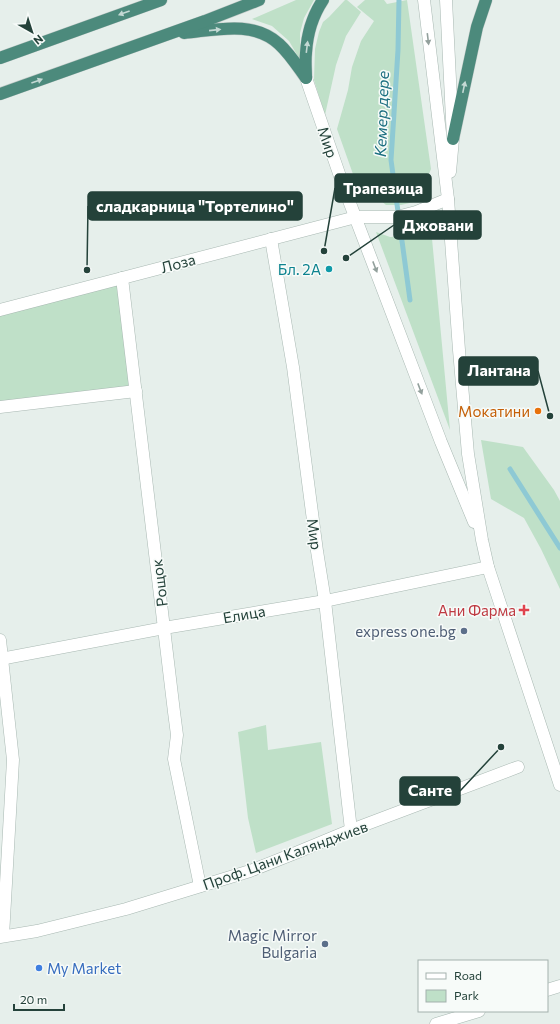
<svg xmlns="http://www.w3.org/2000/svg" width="560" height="1024" viewBox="0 0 560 1024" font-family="Commissioner,sans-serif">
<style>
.green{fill:#bfe0c8}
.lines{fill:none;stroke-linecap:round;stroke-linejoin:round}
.stream{stroke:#8ec9d4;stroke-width:5}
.minor-casing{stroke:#a8b8b2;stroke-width:13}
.tertiary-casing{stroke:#a8b8b2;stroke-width:13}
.trunk-casing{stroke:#c2cac8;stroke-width:13}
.minor{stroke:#fff;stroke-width:12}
.tertiary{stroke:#fff;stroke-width:12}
.trunk{stroke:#4c8a7c;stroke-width:12}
.oneway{fill:#c4d9d4}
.oneway2{fill:#92a09c}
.culture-dot{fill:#0f9aa8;stroke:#f7fbf9;stroke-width:1.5}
.food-dot{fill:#e8710a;stroke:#f7fbf9;stroke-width:1.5}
.health-dot{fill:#e0444e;stroke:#f7fbf9;stroke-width:1.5}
.service-dot{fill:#5c6f8a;stroke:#f7fbf9;stroke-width:1.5}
.shop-dot{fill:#3f7fe0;stroke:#f7fbf9;stroke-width:1.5}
.labels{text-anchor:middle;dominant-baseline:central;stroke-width:3;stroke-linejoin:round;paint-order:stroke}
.street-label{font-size:15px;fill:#24423a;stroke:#f7fbf9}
.culture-label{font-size:15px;fill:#0d838f;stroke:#f7fbf9;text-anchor:end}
.food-label{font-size:15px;fill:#c56008;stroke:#f7fbf9;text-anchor:end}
.health-label{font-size:15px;fill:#be3a42;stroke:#f7fbf9;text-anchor:end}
.service-label{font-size:15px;fill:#4e5e75;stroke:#f7fbf9;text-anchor:end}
.shop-label{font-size:15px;fill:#366cbe;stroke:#f7fbf9;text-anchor:start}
.water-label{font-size:16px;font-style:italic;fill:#1c6f80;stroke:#f7fbf9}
.leader{fill:none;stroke:#24423a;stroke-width:1.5}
.callout-dot{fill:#24423a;stroke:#f7fbf9;stroke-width:1.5}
.callout{fill:#24423a;stroke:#24423a;stroke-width:1.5}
.callout-label{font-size:16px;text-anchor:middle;font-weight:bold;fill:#fff}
</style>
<rect width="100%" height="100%" fill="#e6efeb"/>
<!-- green -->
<g class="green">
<path d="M 296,0 L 314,0 L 304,18 L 300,33 L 300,60 L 289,41 L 272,26 L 252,19 Z"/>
<path d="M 345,0 L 347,0 L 361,12 L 346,36 L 336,65 L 325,115 L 314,80 L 315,49 L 319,32 L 323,22 L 329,17 Z"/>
<path d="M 365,0 L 384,0 L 387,4 L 407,0 L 431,169 L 418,201 L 401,205 L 386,205 L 354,177 L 337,129 L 348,90 L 352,67 L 361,41 L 374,21 L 357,7 Z"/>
<path d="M 431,228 L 450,430 L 376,232 L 390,237 L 408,236 Z"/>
<path d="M 122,278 L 136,391 L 0,406 L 0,310 Z"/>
<path d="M 481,440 L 523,447 L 554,490 L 560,501 L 560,589 L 541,549 L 524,518 L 491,499 Z"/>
<path d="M 266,725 L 268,750 L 321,742 L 332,824 L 256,853 L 248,818 L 238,732 Z"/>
</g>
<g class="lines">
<!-- stream -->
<g class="stream">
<path d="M 399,0 L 398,50 L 391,160 L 410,300"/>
<path d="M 510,469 L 560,548"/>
</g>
<!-- minor casing -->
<g class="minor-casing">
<g id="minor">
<path d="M 271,239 L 293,367 L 317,551 L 325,601 L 351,830"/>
<path d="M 122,278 L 174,712 L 177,735 L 174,759 L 200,886"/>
<path d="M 0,310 L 356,217"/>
<path d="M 0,407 L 136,391"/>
<path d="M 0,640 L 13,760 L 3,936"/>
<path d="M 0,659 L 164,628 L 325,601 L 488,567"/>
<path d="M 0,937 L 37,931 L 126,909 L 250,871 L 293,854 L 351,830 L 518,767"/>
<path d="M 547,990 L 560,986"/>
<path d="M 436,1024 L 479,1011"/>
</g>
</g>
<!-- tertiary casing -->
<g class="tertiary-casing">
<g id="tertiary">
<path d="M 424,0 L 448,199 L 459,350 L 468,454 L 482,540 L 488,567 L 560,785"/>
<path d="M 446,0 L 453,139 L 450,172"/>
<path d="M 306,78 L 343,185 L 441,442 L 474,522"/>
<path d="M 356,217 L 397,217 L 416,212 L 448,199"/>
</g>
</g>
<!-- trunk casing -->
<g class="trunk-casing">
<g id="trunk">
<path d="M 184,33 C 216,30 253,20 279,44 C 290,54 298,67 306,78"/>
<path d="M 0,58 L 161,0"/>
<path d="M 306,78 C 306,70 305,61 306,53 C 307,35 313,15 323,0"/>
<path d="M 0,94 L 205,21 L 259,0"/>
<path d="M 453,139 L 477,27 L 486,0"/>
</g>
</g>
<!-- minor -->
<use href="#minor" class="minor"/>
<!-- tertiary -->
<use href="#tertiary" class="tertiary"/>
<!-- trunk -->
<use href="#trunk" class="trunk"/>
</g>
<!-- one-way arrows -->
<defs><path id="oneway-solid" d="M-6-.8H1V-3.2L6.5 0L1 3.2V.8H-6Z"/></defs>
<g class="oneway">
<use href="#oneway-solid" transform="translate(124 13) rotate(160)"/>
<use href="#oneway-solid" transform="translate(215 30) rotate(-6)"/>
<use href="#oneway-solid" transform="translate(307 47) rotate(-83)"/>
<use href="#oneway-solid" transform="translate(37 81) rotate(-20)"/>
<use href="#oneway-solid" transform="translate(464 87) rotate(-78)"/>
</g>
<g class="oneway2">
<use href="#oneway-solid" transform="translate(428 39) rotate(83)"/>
<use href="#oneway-solid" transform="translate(375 267) rotate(69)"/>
<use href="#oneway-solid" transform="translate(420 389) rotate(69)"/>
</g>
<!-- markers -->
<circle class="culture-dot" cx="329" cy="269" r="4"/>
<circle class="food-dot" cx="538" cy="411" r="4"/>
<path class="health-dot" d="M522 604h4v4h4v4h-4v4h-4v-4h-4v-4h4z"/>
<g class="service-dot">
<circle cx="464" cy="631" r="4"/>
<circle cx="325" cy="944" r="4"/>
</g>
<circle class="shop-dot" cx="39" cy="968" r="4"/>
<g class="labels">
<!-- street labels -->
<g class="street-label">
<text transform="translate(328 142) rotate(71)">Мир</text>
<text transform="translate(178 263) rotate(-15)">Лоза</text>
<text transform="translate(315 534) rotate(82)">Мир</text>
<text transform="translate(159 583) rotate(-97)">Рощок</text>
<text transform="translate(244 614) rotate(-10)">Елица</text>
<text transform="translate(285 855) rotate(-20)">Проф. Цани Калянджиев</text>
</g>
<!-- culture labels -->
<g class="culture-label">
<text x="321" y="269">Бл. 2А</text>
</g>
<!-- food labels -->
<g class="food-label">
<text x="530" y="411">Мокатини</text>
</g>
<!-- health labels -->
<g class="health-label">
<text x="516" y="610">Ани Фарма</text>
</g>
<!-- service labels -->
<g class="service-label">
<text x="456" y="631">express one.bg</text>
<text x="317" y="935">Magic Mirror<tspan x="317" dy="17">Bulgaria</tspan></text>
</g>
<!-- shop labels -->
<g class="shop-label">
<text x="47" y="968">My Market</text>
</g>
<!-- water labels -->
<g class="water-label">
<text transform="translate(381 114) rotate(-88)">Кемер дере</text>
</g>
</g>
<!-- callouts -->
<path class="leader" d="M324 251L335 188M87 270L88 206M346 258L394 225M550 416L538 371M501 747L460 791"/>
<g class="callout-dot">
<circle cx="324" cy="251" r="4"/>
<circle cx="87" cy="270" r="4"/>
<circle cx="346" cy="258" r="4"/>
<circle cx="550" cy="416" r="4"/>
<circle cx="501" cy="747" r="4"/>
</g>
<g class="callout">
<rect x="335" y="174" width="96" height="28" rx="4"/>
<rect x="88" y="192" width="214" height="28" rx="4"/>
<rect x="394" y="211" width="87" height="28" rx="4"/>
<rect x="459" y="357" width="79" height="28" rx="4"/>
<rect x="400" y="777" width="60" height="28" rx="4"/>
</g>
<g class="callout-label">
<text x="383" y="194">Трапезица</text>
<text x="195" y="212">сладкарница "Тортелино"</text>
<text x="438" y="231">Джовани</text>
<text x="499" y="376">Лантана</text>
<text x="430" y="796">Санте</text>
</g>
<!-- legend -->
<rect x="418" y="960" width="130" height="52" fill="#f7fbf9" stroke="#a3b1ad"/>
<rect x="426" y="973" width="20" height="6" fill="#ffffff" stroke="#a3b1ad"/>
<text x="454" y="980" font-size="12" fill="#24423a">Road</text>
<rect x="426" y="990" width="20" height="12" fill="#bfe0c8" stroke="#a3b1ad"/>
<text x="454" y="1000" font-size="12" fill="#24423a">Park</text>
<!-- north arrow -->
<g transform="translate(32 32) rotate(141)" stroke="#f7fbf9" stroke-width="3" paint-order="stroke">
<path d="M0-3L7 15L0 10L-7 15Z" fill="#24423a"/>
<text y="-6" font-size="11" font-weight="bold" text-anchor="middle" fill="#24423a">N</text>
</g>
<!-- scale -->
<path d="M14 1004v6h50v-6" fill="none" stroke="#24423a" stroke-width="2"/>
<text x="20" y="1004" font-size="12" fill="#24423a" stroke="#f7fbf9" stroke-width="3" paint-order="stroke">20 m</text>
</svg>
